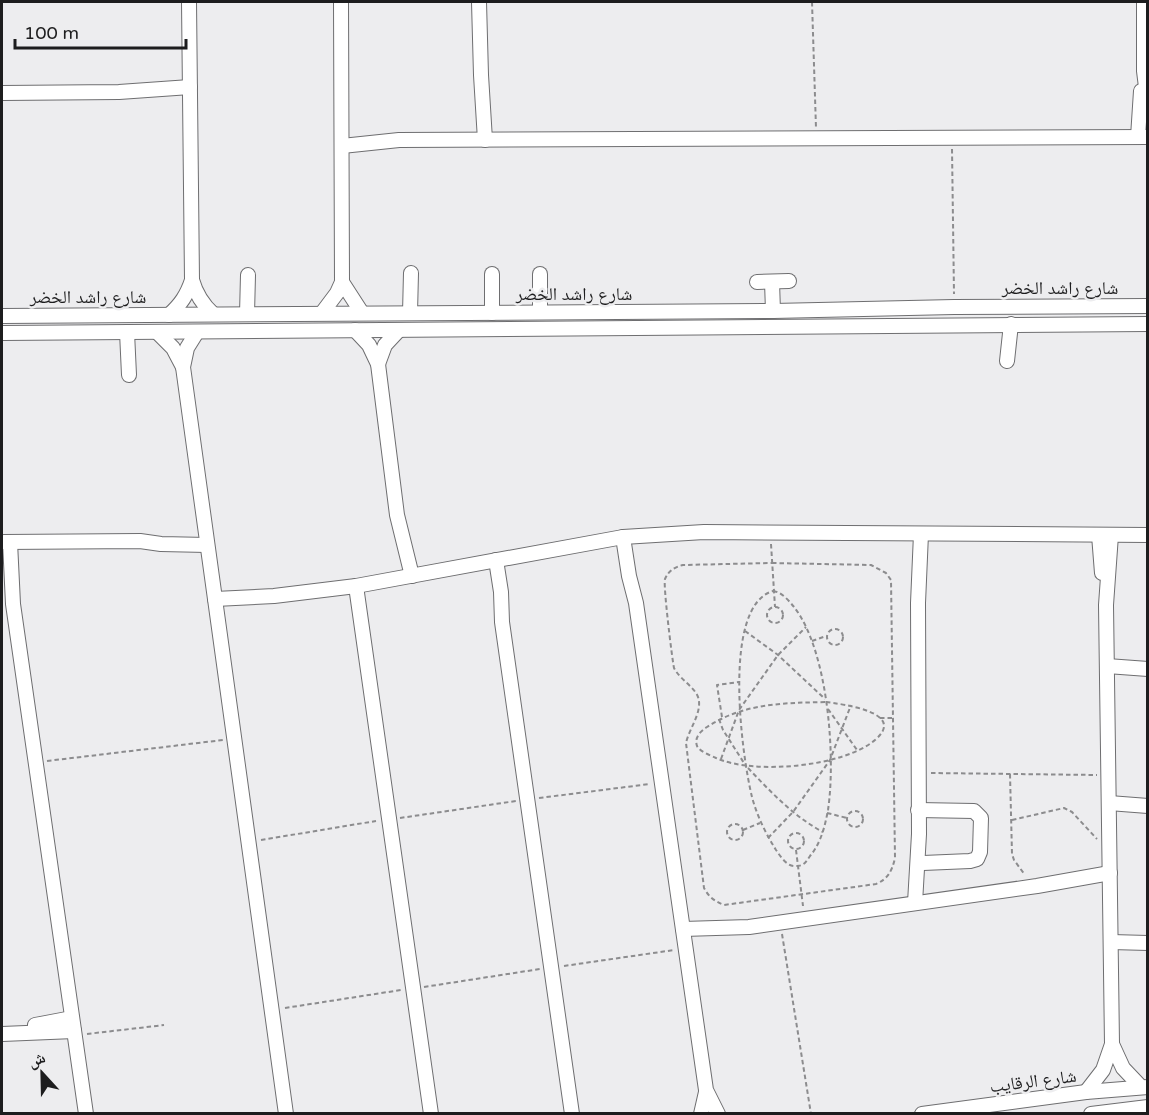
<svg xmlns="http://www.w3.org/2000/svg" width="1149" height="1115" viewBox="0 0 1149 1115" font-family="'Varela Round','Noto Naskh Arabic',sans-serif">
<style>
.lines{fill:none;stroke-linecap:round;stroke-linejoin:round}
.minor-casing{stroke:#6e6e70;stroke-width:16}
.path{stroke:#8c8c8e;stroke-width:2;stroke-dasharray:4.5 3;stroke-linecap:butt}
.minor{stroke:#fff;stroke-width:14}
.labels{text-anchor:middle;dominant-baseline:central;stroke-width:5;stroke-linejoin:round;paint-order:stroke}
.street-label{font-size:18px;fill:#1d1d1e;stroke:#ededef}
</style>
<rect width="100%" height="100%" fill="#ededef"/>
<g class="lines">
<!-- minor casing -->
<g class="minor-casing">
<g id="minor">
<path d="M 189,2 L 192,280 C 196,294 202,304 213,314"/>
<path d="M 479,2 L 481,75 L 485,140"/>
<path d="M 1144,2 L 1144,71 L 1148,103"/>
<path d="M 2,93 L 119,92 L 190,87"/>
<path d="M 1138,137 L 1141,91"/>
<path d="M 342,146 L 399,140 L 1148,137"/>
<path d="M 492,274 L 492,313"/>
<path d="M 540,274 L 540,312"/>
<path d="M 342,282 L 362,313"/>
<path d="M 757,282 L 789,281"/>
<path d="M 772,282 L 773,311"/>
<path d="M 322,313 L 337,293 L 342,282 L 341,2"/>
<path d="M 410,313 L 411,273"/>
<path d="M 247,314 L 248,275"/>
<path d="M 169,315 C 181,304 187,295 192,280"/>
<path d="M 2,316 L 773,311 L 954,307 L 1148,306"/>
<path d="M 355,330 L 369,345 L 378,364 L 397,515 L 412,576"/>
<path d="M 127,332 L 129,375"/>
<path d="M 157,332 L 173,348 L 183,367"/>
<path d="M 197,332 L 187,348 L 183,367 L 286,1114"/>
<path d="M 2,333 L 1148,324"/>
<path d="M 1007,361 L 1011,324"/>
<path d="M 378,364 L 385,345 L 399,330"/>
<path d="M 1099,535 L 1102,573"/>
<path d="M 623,537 L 629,576 L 636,603 L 706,1090 L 718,1114"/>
<path d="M 4,542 L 140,541 L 161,544 L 207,545"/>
<path d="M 10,542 L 13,604 L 86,1114"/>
<path d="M 496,560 L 501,592 L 502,622 L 572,1114"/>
<path d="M 356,586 L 431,1114"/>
<path d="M 215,599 L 274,596 L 356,586 L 623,537 L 704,532 L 1148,535"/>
<path d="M 1107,666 L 1148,669"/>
<path d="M 1109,803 L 1148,806"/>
<path d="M 918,810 L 974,811 L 981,818 L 980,852 L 977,859 L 970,861 L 923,863"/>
<path d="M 915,903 L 919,834 L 918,603 L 921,534"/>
<path d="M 683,929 L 749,927 L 1037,886 L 1110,873"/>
<path d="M 1111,942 L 1148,943"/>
<path d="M 35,1025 L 72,1018"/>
<path d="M 2,1034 L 74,1031"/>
<path d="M 1112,1044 L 1123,1068 L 1141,1087"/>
<path d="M 1086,1092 L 1103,1070 L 1112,1044 L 1106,605 L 1111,535"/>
<path d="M 701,1114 L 706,1092"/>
<path d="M 922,1114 L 1086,1092 L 1148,1087"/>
<path d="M 1091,1114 L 1148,1107"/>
</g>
</g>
<!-- path -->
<g class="path">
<path d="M 812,2 L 816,128"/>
<path d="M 952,149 L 954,294"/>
<path d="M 771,544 L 775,607"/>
<path d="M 772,563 L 871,565 L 886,573 L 891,580 L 895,858 C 892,871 888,879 876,884 L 724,905 C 714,901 709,897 704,888 L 686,743 C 689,728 706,708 696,693 C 690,684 680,679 674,668 C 672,658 663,585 665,579 C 669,570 675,567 683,565 Z"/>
<path d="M 773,591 C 782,592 789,601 794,607 C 828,650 836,757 828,810 C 825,826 821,843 810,856 C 806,862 804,866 796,866 C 787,867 781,857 776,850 C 766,834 757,816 752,797 C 742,757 721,606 773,591 Z"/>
<circle cx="775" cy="615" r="8"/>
<circle cx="835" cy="637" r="8"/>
<path d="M 745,631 L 778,655 L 825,699"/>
<path d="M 812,641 L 826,636"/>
<path d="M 826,702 C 841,704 908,712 875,740 C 843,767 754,775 716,758 C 710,755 700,752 697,746 C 694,737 701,731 707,727 C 744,703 783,703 826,702 Z"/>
<path d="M 828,709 L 857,750"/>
<path d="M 722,717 L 717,685 L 739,682"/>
<path d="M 880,718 L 893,718"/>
<path d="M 719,719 L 723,730 L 744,763"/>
<path d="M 721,759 L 739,710 L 778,655 L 806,627"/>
<path d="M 47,761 L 223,740"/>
<path d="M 748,768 C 771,792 793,816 823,832"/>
<path d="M 931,773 L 1097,775"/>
<path d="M 1010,774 L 1012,854 L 1014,860 L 1025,875"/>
<path d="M 539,798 L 650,784"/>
<circle cx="855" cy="819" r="8"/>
<path d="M 827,813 L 847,818"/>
<path d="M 400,818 L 516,801"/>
<path d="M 1012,820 L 1064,808 L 1072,812 L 1097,839"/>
<circle cx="735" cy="832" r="8"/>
<path d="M 743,830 L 760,823"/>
<circle cx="796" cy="841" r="8"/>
<path d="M 768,838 L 793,812 L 830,760 L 851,705"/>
<path d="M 261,840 L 376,821"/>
<path d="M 796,850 L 803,906"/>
<path d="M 782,934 L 811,1114"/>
<path d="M 564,966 L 674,950"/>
<path d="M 424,987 L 540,969"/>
<path d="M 285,1008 L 401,990"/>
<path d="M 87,1034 L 164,1025"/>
</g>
<!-- minor -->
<use href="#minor" class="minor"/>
</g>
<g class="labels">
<!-- street labels -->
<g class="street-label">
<text x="1060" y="288">شارع راشد الخضر</text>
<text x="574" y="294">شارع راشد الخضر</text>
<text x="88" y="297">شارع راشد الخضر</text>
<text transform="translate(1033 1081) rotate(-7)">شارع الرقايب</text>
</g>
</g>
<!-- border -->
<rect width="1149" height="1115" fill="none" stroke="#1d1d1e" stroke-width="6"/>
<!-- north arrow -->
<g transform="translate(42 1073) rotate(338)" stroke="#ededef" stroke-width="4.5" paint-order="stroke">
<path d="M0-4.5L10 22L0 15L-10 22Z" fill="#1d1d1e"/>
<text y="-9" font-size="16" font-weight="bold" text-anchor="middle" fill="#1d1d1e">ش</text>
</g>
<!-- scale -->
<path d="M15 39v9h171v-9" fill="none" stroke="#1d1d1e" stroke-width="3"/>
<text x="24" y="39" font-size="18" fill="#1d1d1e" stroke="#ededef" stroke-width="4.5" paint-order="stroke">100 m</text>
</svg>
